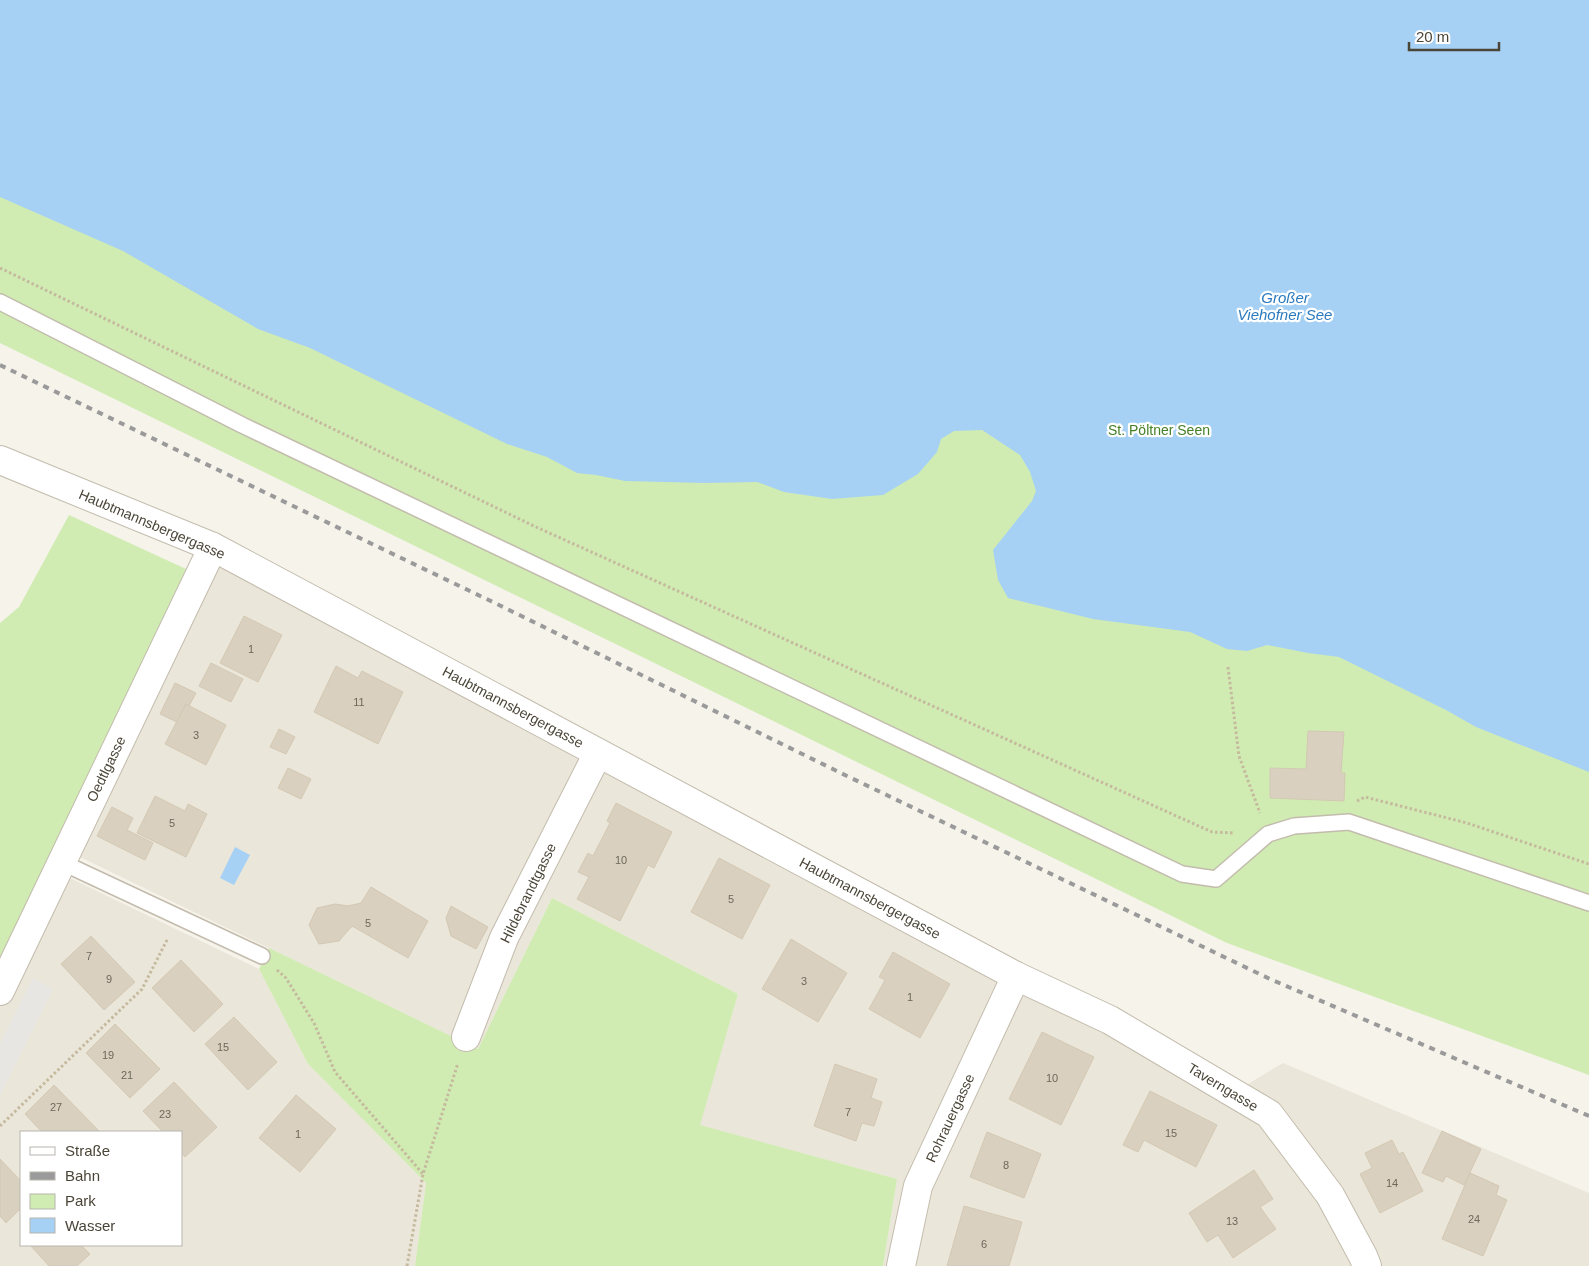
<svg xmlns="http://www.w3.org/2000/svg" width="1589" height="1266" viewBox="0 0 1589 1266" font-family="Helvetica,sans-serif">
<style>
.residential{fill:#eae6d9;fill-rule:evenodd}
.green{fill:#d0ecb3}
.parking{fill:#e8e6e3}
.water{fill:#a6d1f4}
.building{fill:#d9d0c0;stroke:#d4c8b3}
.lines{fill:none;stroke-linecap:round;stroke-linejoin:round}
.service-casing{stroke:#c3bcad;stroke-width:18}
.minor-casing{stroke:#c3bcad;stroke-width:30}
.path{stroke:#c5b99e;stroke-width:3;stroke-dasharray:2.5 2.5;stroke-linecap:butt}
.service{stroke:#fff;stroke-width:15}
.minor{stroke:#fff;stroke-width:28}
.rail{stroke:#9a9a9a;stroke-width:4;stroke-dasharray:6 6;stroke-linecap:butt}
.labels{text-anchor:middle;dominant-baseline:central;stroke-width:4.5;stroke-linejoin:round;paint-order:stroke}
.number-label{font-size:11px;fill:#6e685a}
.park-label{font-size:14px;fill:#468127;stroke:#fff}
.street-label{font-size:14px;fill:#4b4538;stroke:#fff}
.water-label{font-size:15px;font-style:italic;fill:#2a7abe;stroke:#fff}
</style>
<rect width="100%" height="100%" fill="#f6f3eb"/>
<!-- residential -->
<g class="residential">
<path d="M 202,535 L 1013,972 L 1248,1084 L 1283,1063 L 1589,1193 L 1589,1266 L 883,1266 L 897,1179 L 699,1125 L 738,994 L 552,898 L 478,1049 L 57,846 Z"/>
<path d="M 47,867 L 259,969 L 308,1064 L 426,1183 L 415,1266 L 0,1266 L 0,964 ZM 21,1132 L 181,1132 L 181,1245 L 21,1245 Z"/>
</g>
<!-- green -->
<g class="green">
<path d="M 0,0 L 1589,0 L 1589,1075 L 1227,943 L 0,343 Z"/>
<path d="M 69,515 L 186,569 L 0,964 L 0,623 L 19,607 Z"/>
<path d="M 552,898 L 738,994 L 700,1125 L 897,1179 L 883,1266 L 415,1266 L 426,1183 L 308,1064 L 259,969 L 269,948 L 478,1049 Z"/>
</g>
<!-- parking -->
<path class="parking" d="M 33,978 L 53,989 L 0,1095 L 0,1044 Z"/>
<!-- water -->
<g class="water">
<path d="M 0,0 L 1589,0 L 1589,772 L 1476,727 L 1446,710 L 1339,657 L 1308,653 L 1267,645 L 1247,651 L 1227,649 L 1190,632 L 1093,619 L 1008,598 L 998,580 L 993,550 L 1032,501 L 1036,491 L 1030,472 L 1020,455 L 982,430 L 954,431 L 941,439 L 937,452 L 918,474 L 883,495 L 832,499 L 784,492 L 757,482 L 704,483 L 625,481 L 596,475 L 577,473 L 547,457 L 507,444 L 310,348 L 258,329 L 123,251 L 0,197 Z"/>
<path d="M 235,847 L 250,855 L 234,885 L 220,878 Z"/>
</g>
<!-- building -->
<g class="building">
<path d="M 244,616 L 282,635 L 258,682 L 220,663 Z"/>
<path d="M 211,663 L 243,679 L 231,702 L 199,686 Z"/>
<path d="M 336,666 L 358,678 L 362,671 L 403,692 L 378,744 L 314,712 Z"/>
<path d="M 175,683 L 196,693 L 189,706 L 186,704 L 177,722 L 160,714 Z"/>
<path d="M 186,704 L 226,725 L 206,765 L 165,744 Z"/>
<path d="M 279,729 L 295,737 L 286,754 L 270,747 Z"/>
<path d="M 1308,731 L 1344,732 L 1341,773 L 1345,773 L 1344,801 L 1270,798 L 1270,768 L 1306,769 Z"/>
<path d="M 288,768 L 311,779 L 301,799 L 278,788 Z"/>
<path d="M 155,796 L 185,811 L 188,804 L 207,814 L 186,857 L 137,833 Z"/>
<path d="M 616,803 L 672,832 L 654,868 L 648,865 L 620,921 L 577,899 L 589,877 L 578,872 L 588,853 L 593,856 L 610,823 L 607,821 Z"/>
<path d="M 112,807 L 133,818 L 127,830 L 153,843 L 145,860 L 97,836 Z"/>
<path d="M 719,858 L 770,885 L 742,939 L 691,912 Z"/>
<path d="M 371,887 L 428,921 L 408,958 L 352,926 L 339,941 L 319,944 L 309,925 L 317,908 L 335,904 L 348,906 L 361,903 Z"/>
<path d="M 451,906 L 488,927 L 476,949 L 451,936 L 446,918 Z"/>
<path d="M 91,936 L 135,982 L 104,1010 L 61,964 Z"/>
<path d="M 791,939 L 847,973 L 818,1022 L 762,989 Z"/>
<path d="M 893,952 L 950,984 L 920,1038 L 869,1009 L 885,980 L 879,977 Z"/>
<path d="M 181,960 L 223,1004 L 194,1032 L 152,988 Z"/>
<path d="M 234,1017 L 277,1062 L 248,1090 L 205,1044 Z"/>
<path d="M 115,1024 L 160,1069 L 130,1098 L 86,1053 Z"/>
<path d="M 1042,1032 L 1094,1057 L 1061,1125 L 1009,1099 Z"/>
<path d="M 835,1064 L 877,1079 L 871,1098 L 882,1102 L 874,1126 L 862,1123 L 856,1141 L 814,1126 Z"/>
<path d="M 174,1082 L 217,1127 L 185,1157 L 181,1152 L 181,1132 L 163,1132 L 143,1111 Z"/>
<path d="M 54,1085 L 99,1131 L 97,1132 L 42,1132 L 25,1114 Z"/>
<path d="M 1150,1091 L 1217,1125 L 1196,1167 L 1144,1140 L 1138,1152 L 1123,1145 Z"/>
<path d="M 296,1095 L 336,1129 L 300,1172 L 259,1138 Z"/>
<path d="M 1442,1131 L 1481,1149 L 1464,1185 L 1446,1176 L 1443,1182 L 1422,1173 Z"/>
<path d="M 987,1132 L 1041,1154 L 1024,1198 L 970,1177 Z"/>
<path d="M 1392,1140 L 1399,1154 L 1403,1152 L 1423,1191 L 1380,1213 L 1360,1174 L 1372,1168 L 1365,1153 Z"/>
<path d="M 0,1159 L 21,1181 L 21,1208 L 6,1223 L 0,1216 Z"/>
<path d="M 1254,1170 L 1273,1199 L 1260,1207 L 1276,1229 L 1233,1258 L 1218,1235 L 1207,1242 L 1189,1213 Z"/>
<path d="M 1470,1173 L 1499,1186 L 1496,1195 L 1507,1200 L 1483,1256 L 1442,1239 Z"/>
<path d="M 964,1206 L 1022,1222 L 1009,1266 L 947,1266 Z"/>
<path d="M 30,1245 L 81,1245 L 90,1254 L 77,1266 L 49,1266 Z"/>
</g>
<g class="lines">
<!-- service casing -->
<g class="service-casing">
<g id="service">
<path d="M 0,302 L 242,425 L 1182,874 L 1216,879 L 1268,834 L 1294,826 L 1349,822 L 1589,903"/>
<path d="M 61,862 L 262,956"/>
</g>
</g>
<!-- minor casing -->
<g class="minor-casing">
<g id="minor">
<path d="M 0,460 L 213,547 L 1016,976 L 1110,1020 L 1269,1114 L 1330,1195 L 1363,1256 L 1367,1266"/>
<path d="M 0,991 L 213,547"/>
<path d="M 466,1037 L 504,938 L 598,753"/>
<path d="M 901,1266 L 918,1186 L 1016,976"/>
</g>
</g>
<!-- path -->
<g class="path">
<path d="M 0,268 L 536,527 L 1212,832 L 1234,833"/>
<path d="M 1228,667 L 1239,756 L 1260,813"/>
<path d="M 1357,801 L 1365,797 L 1467,823 L 1589,864"/>
<path d="M 277,970 L 286,978 L 314,1023 L 335,1072 L 423,1174"/>
<path d="M 0,1126 L 142,989 L 168,938"/>
<path d="M 407,1266 L 423,1174 L 458,1063"/>
</g>
<!-- service -->
<use href="#service" class="service"/>
<!-- minor -->
<use href="#minor" class="minor"/>
<!-- rail -->
<path class="rail" d="M 0,365 L 499,605 L 847,776 L 1270,979 L 1589,1116"/>
</g>
<g class="labels">
<!-- number labels -->
<g class="number-label">
<text x="251" y="649">1</text>
<text x="359" y="702">11</text>
<text x="196" y="735">3</text>
<text x="172" y="823">5</text>
<text x="621" y="860">10</text>
<text x="731" y="899">5</text>
<text x="368" y="923">5</text>
<text x="89" y="956">7</text>
<text x="109" y="979">9</text>
<text x="804" y="981">3</text>
<text x="910" y="997">1</text>
<text x="223" y="1047">15</text>
<text x="108" y="1055">19</text>
<text x="127" y="1075">21</text>
<text x="1052" y="1078">10</text>
<text x="56" y="1107">27</text>
<text x="848" y="1112">7</text>
<text x="165" y="1114">23</text>
<text x="1171" y="1133">15</text>
<text x="298" y="1134">1</text>
<text x="1006" y="1165">8</text>
<text x="1392" y="1183">14</text>
<text x="1474" y="1219">24</text>
<text x="1232" y="1221">13</text>
<text x="984" y="1244">6</text>
</g>
<!-- park labels -->
<g class="park-label">
<text x="1159" y="430">St. Pöltner Seen</text>
</g>
<!-- street labels -->
<g class="street-label">
<text transform="translate(152 524) rotate(23)">Haubtmannsbergergasse</text>
<text transform="translate(513 707) rotate(28)">Haubtmannsbergergasse</text>
<text transform="translate(106 769) rotate(-64)">Oedtlgasse</text>
<text transform="translate(528 893) rotate(-64)">Hildebrandtgasse</text>
<text transform="translate(870 898) rotate(28)">Haubtmannsbergergasse</text>
<text transform="translate(1223 1087) rotate(31)">Taverngasse</text>
<text transform="translate(950 1118) rotate(-65)">Rohrauergasse</text>
</g>
<!-- water labels -->
<g class="water-label">
<text x="1285" y="297">Großer<tspan x="1285" dy="17">Viehofner See</tspan></text>
</g>
</g>
<!-- legend -->
<rect x="20" y="1131" width="162" height="115" fill="#ffffff" stroke="#b7b5af"/>
<rect x="30" y="1147" width="25" height="8" fill="#ffffff" stroke="#b7b5af"/>
<text x="65" y="1156" font-size="15" fill="#4b4538">Straße</text>
<rect x="30" y="1172" width="25" height="8" fill="#9a9a9a" stroke="#b7b5af"/>
<text x="65" y="1181" font-size="15" fill="#4b4538">Bahn</text>
<rect x="30" y="1194" width="25" height="15" fill="#d0ecb3" stroke="#b7b5af"/>
<text x="65" y="1206" font-size="15" fill="#4b4538">Park</text>
<rect x="30" y="1218" width="25" height="15" fill="#a6d1f4" stroke="#b7b5af"/>
<text x="65" y="1231" font-size="15" fill="#4b4538">Wasser</text>
<!-- scale -->
<path d="M1409 42v8h90v-8" fill="none" stroke="#4b4538" stroke-width="2.5"/>
<text x="1416" y="42" font-size="15" fill="#4b4538" stroke="#ffffff" stroke-width="4" paint-order="stroke">20 m</text>
</svg>
